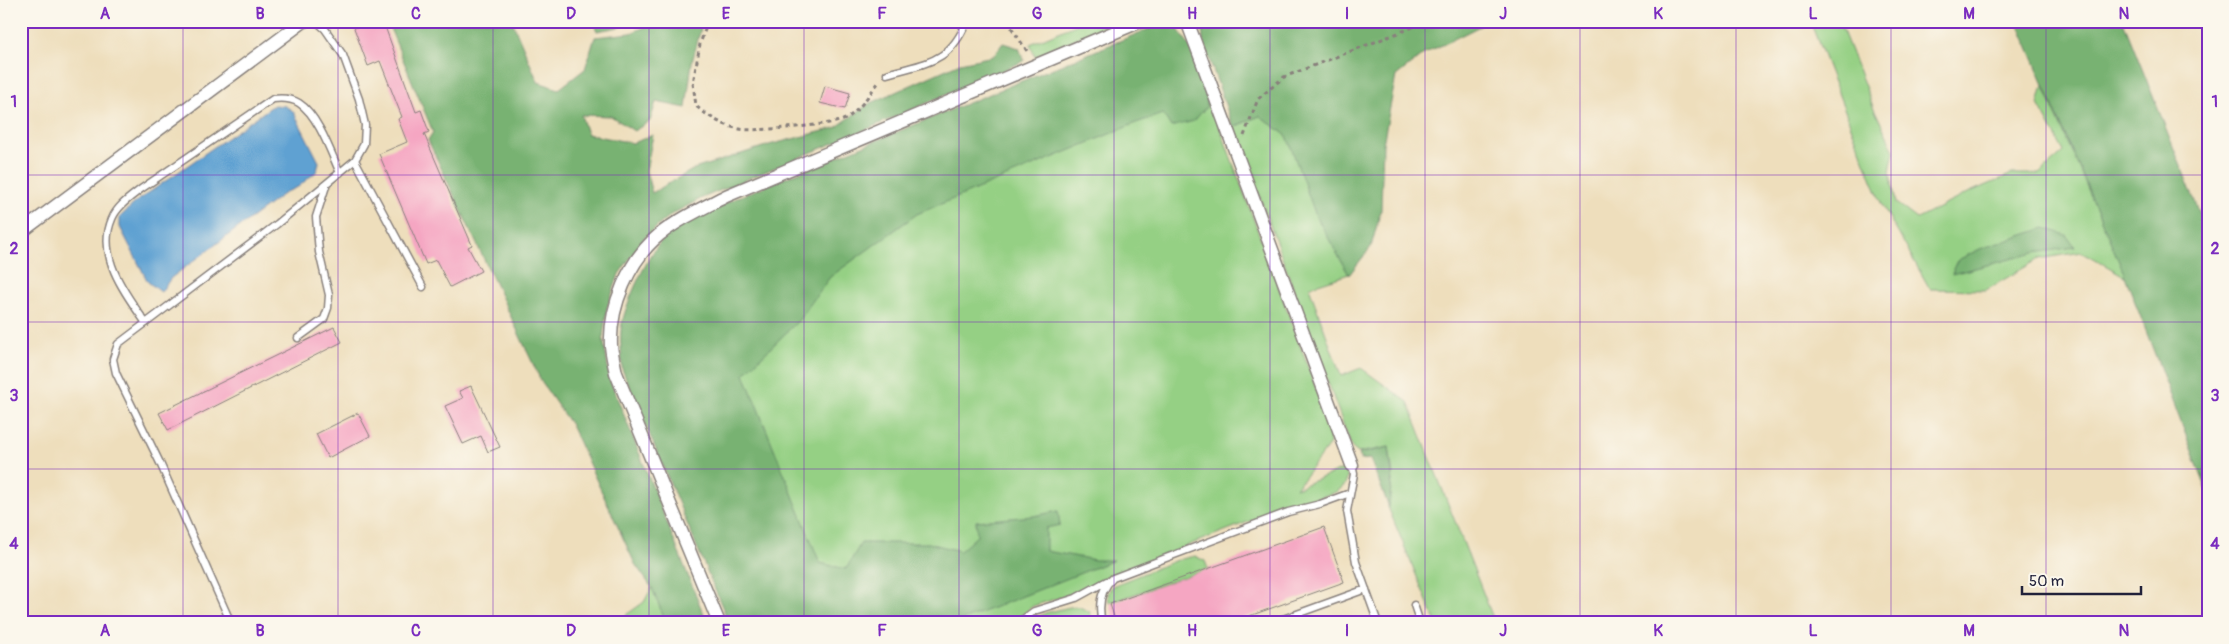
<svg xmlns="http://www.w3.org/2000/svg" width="2229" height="644" viewBox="0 0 2229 644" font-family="Pangolin,sans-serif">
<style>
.green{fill:#95d084;stroke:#5c7960}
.forest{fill:#78b272;stroke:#4d6a56}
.water{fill:#5ea1d2;stroke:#406286}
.building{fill:#f5a6c2}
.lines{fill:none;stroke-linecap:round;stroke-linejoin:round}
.lane-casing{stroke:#88807c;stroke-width:9}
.street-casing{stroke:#88807c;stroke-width:15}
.path{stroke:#88807c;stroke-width:3;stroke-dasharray:4 4;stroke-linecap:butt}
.lane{stroke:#fff;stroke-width:6}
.street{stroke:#fff;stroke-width:12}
.grid{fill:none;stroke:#7b2cbf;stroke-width:1;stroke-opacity:0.55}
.neatline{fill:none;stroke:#7b2cbf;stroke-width:2}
.grid-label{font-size:16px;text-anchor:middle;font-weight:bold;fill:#7b2cbf}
</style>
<rect width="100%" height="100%" fill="#fbf7ec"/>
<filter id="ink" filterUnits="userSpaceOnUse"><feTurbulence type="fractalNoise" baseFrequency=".02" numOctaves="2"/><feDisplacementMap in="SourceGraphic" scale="10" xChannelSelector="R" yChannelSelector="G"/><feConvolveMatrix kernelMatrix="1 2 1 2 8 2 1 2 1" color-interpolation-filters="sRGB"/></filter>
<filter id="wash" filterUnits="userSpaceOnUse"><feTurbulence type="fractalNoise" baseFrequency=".0096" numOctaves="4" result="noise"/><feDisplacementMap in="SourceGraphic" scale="20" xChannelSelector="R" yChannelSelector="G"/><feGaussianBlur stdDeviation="1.12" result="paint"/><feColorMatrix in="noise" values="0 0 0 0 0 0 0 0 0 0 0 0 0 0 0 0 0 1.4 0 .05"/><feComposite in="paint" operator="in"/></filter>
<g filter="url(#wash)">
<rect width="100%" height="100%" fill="#eedebc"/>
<path class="green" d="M1085 21H1115L1035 57 1030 44Z
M1810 21H1839L1872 104 1894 151 1890 171 1896 203 1917 219 1970 192 2012 174H2039L2064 152 2038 104 2043 85 2126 277 2082 252 2039 259 1986 290 1930 289 1881 203Z
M1206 90 1329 424 1330 444 1296 488 1346 468C1349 480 1347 485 1336 492L1253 520 1109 576 1077 592 1033 606 1012 623H946L1022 592 1112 561 840 575 817 569 740 372 828 276 917 211Z
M1261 115 1288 136 1349 274 1309 287 1341 376 1361 368 1408 402 1495 623H1436L1388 507 1393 475 1389 447 1358 453 1352 448 1234 127Z
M1195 556 1205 561 1208 569 1109 603 1108 593 1112 586 1177 560Z
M652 587 669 623H615L644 602Z
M1070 607H1079L1089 611 1094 623H1029L1045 613Z"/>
<path class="forest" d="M387 21H512L538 82 559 89 585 69 595 37 631 33 659 21H703L692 62 686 108 656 102 650 121 634 131 611 116 581 115 587 134 633 143 653 135 646 171 652 193 694 169 769 145 835 128 869 104 960 63 993 56 1003 43 1019 48 1024 61 865 130 702 198 672 214 645 237 619 274 607 308 603 337 610 380 707 623H666L652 588 635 564 571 425 542 383 428 140 433 132Z
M593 21H631L630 25 597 31Z
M1202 21H1490L1424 54 1396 76 1383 144 1381 210 1371 247 1349 275 1316 216 1287 136 1260 116 1233 127 1203 41Z
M2017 21H2123L2208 234V493L2125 276Z
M1174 25C1193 45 1206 79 1207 106L1194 121 1171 127 1163 114 1136 123 917 214 830 277 798 321 744 374 820 563 846 569 861 543H929L960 551 977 536 976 521 1034 516 1058 511 1060 525 1046 528V551L1095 560H1114L955 623H729L622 369C622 355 619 337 622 323 627 300 650 249 668 234 687 218 714 209 736 198L1156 26Z
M2045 228 2066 235 2075 247 2034 253 1952 274 1958 260 1980 249Z
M1389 447 1392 475 1389 507 1370 459 1361 460 1359 454Z"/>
<path class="water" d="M274 105 285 106 293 111 319 162 317 171 298 187 286 192 171 278 161 292 148 282 120 227V217L137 201Z"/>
<g id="blocks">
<path class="building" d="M372 21H383L416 112 421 110 429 132 424 134 472 245 468 247 481 271 450 287 436 260 426 264 379 154 407 142 398 119 402 117 380 61 368 66 354 28Z
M825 86 850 93 845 109 820 103Z
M334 327 342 342 168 430 159 413Z
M471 386 500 447 488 452 481 436 463 444 445 406 463 398 459 391Z
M358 413 370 436 328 458 316 434Z
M1324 527 1344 582 1230 623H1116L1110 604Z"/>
</g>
</g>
<g filter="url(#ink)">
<use href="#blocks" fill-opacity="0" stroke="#88807c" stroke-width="1"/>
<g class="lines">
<defs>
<path id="lane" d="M887 74C927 62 949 64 967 21
M355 160 423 287
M146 323C126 295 96 256 112 219 117 206 131 197 141 189L273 99C282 98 291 98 299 103 318 115 331 153 340 173
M298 338 324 319 328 308 329 295 319 252 316 217 326 186
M1352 465 1354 474 1347 511 1356 562 1378 623
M1414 605 1420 623
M231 623 160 463 116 373 113 359 118 344 277 224 355 160 364 144 365 125 359 99 343 55 325 29 316 21
M1018 623 1034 611 1076 598 1107 581
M1102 623C1098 606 1100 590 1113 578L1288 512 1320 504 1350 493
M1272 623 1366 589"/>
<path id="street" d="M1187 21 1352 465
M21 232 304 21
M719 623 616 373C614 364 612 355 611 346 609 307 629 260 659 235 679 219 703 208 726 196L1141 21"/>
</defs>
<use href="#lane" class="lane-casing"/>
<use href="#street" class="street-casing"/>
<path class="path" d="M708 21 700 44 693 83 696 106C709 117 723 126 740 129 753 132 830 125 843 120 858 114 870 92 880 81
M1007 21 1029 54
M1244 136 1258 99 1284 77 1429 21"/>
<use href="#lane" class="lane"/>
<use href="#street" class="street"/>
</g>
</g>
<path class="grid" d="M183 21V623M338 21V623M493 21V623M649 21V623M804 21V623M959 21V623M1114 21V623M1270 21V623M1425 21V623M1580 21V623M1736 21V623M1891 21V623M2046 21V623M21 175H2208M21 322H2208M21 469H2208"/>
<rect width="2229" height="644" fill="none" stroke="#fbf7ec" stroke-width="55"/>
<path d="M2022 586v8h119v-8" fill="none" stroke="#22223b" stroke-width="2.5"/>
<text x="2029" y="586" font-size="15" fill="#22223b" stroke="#fbf7ec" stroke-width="4" paint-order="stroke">50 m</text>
<rect x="28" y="28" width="2174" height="588" class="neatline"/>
<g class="grid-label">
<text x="105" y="19">A</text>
<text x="260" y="19">B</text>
<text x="416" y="19">C</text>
<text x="571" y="19">D</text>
<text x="726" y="19">E</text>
<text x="882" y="19">F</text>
<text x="1037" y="19">G</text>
<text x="1192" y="19">H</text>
<text x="1347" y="19">I</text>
<text x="1503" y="19">J</text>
<text x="1658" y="19">K</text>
<text x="1813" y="19">L</text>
<text x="1969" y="19">M</text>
<text x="2124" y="19">N</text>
<text x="14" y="107">1</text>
<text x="2215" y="107">1</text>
<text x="14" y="254">2</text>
<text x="2215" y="254">2</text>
<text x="14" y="401">3</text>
<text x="2215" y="401">3</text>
<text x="14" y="549">4</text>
<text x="2215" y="549">4</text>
<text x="105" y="636">A</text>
<text x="260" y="636">B</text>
<text x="416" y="636">C</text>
<text x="571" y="636">D</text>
<text x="726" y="636">E</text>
<text x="882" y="636">F</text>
<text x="1037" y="636">G</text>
<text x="1192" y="636">H</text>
<text x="1347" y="636">I</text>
<text x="1503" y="636">J</text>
<text x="1658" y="636">K</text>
<text x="1813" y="636">L</text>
<text x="1969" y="636">M</text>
<text x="2124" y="636">N</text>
</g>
</svg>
